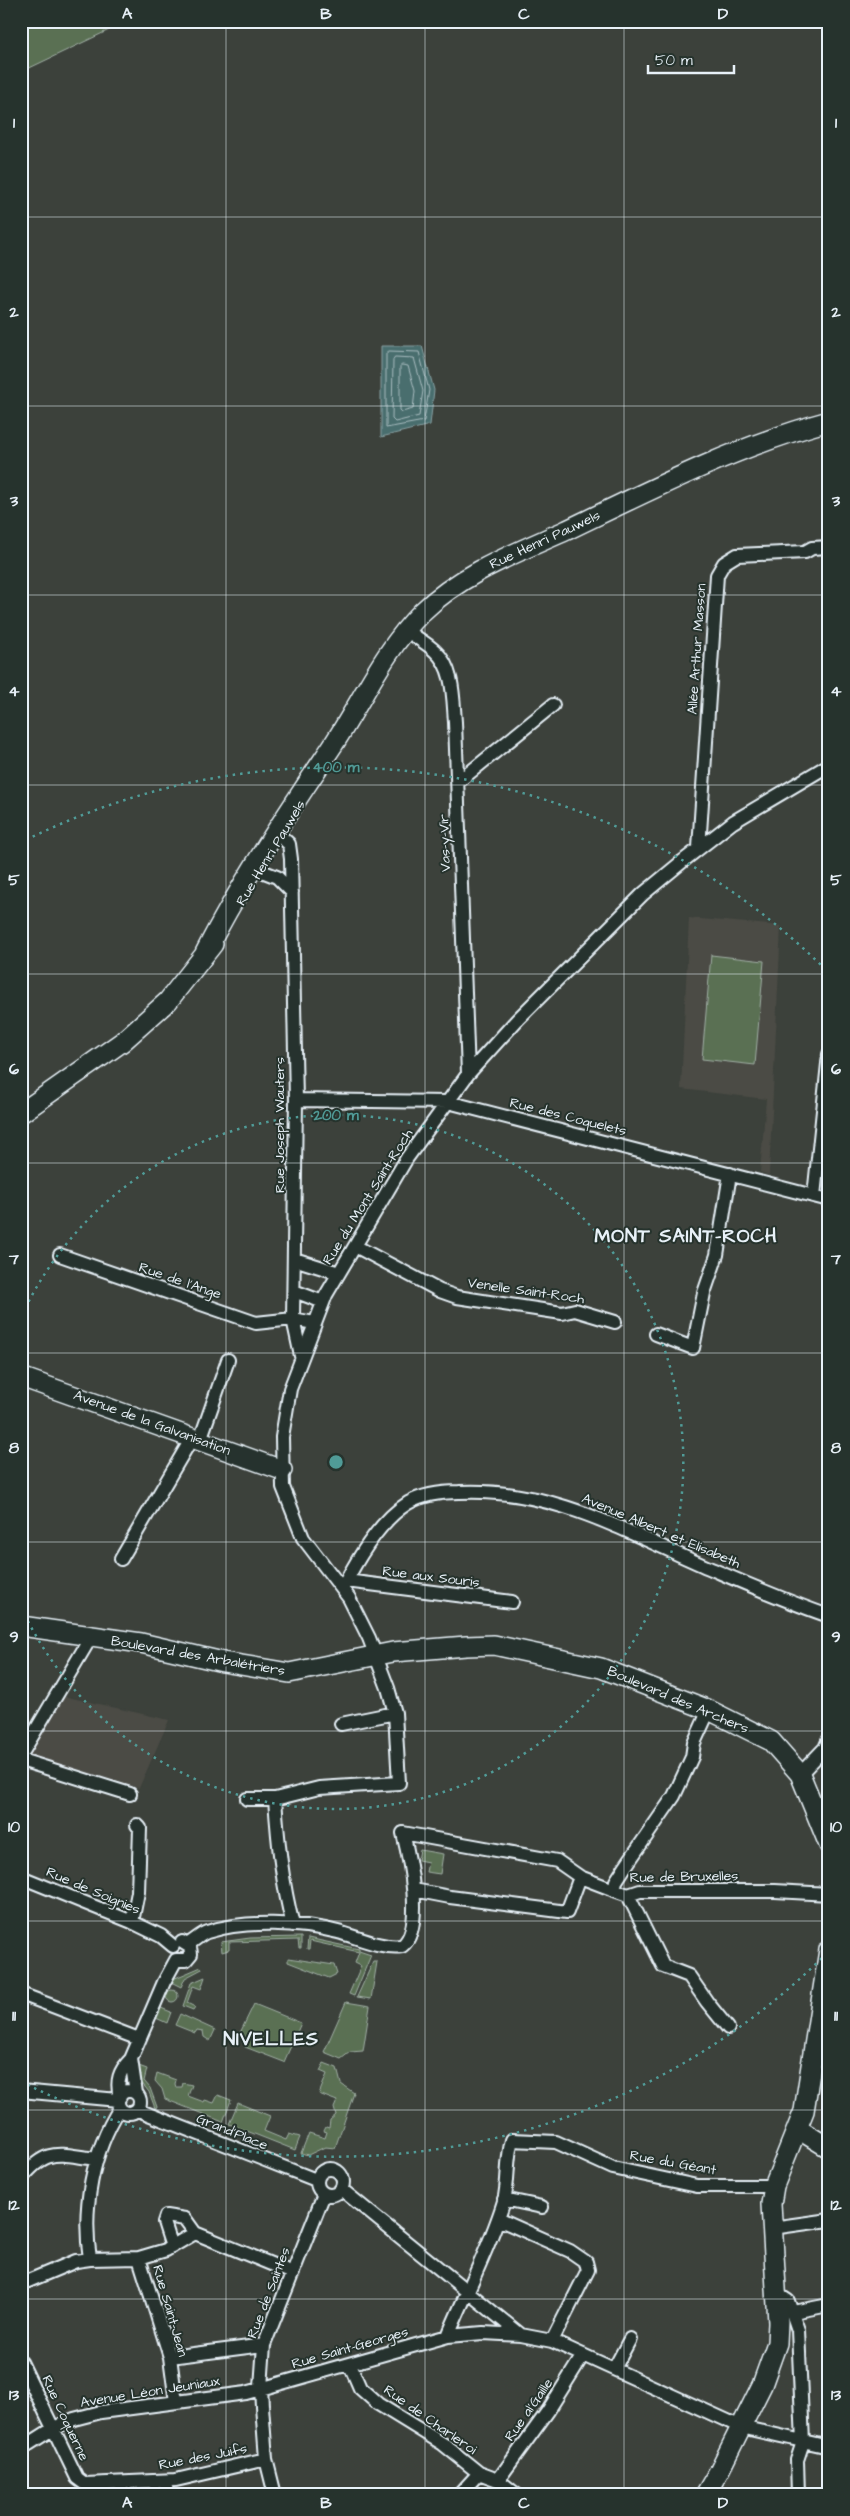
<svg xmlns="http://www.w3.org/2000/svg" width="850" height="2516" viewBox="0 0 850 2516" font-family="'Architects Daughter',sans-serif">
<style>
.built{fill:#4b4b45}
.green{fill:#5a6f53;stroke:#a1b0a6}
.water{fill:#4a6e6e;stroke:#89a2a5}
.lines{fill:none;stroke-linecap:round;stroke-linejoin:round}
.shore{stroke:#a9bdc1;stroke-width:1}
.street-casing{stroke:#e8f1f8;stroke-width:16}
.secondary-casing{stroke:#e8f1f8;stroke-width:22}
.street{stroke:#26332d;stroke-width:12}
.secondary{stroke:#26332d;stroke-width:19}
.grid{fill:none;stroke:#e8f1f8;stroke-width:1;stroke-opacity:0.55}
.ring{fill:none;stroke:#509b97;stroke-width:2.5;stroke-dasharray:2.5 5}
.labels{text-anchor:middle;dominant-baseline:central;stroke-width:4;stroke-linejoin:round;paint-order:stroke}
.street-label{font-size:14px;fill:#e8f1f8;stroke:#26332d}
.district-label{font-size:19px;font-weight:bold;letter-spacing:1px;fill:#e8f1f8;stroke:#26332d}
.centre{fill:#509b97;stroke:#26332d;stroke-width:2.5}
.ring-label{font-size:15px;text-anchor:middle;font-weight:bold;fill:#509b97;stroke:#26332d;stroke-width:4;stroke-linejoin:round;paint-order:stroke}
.neatline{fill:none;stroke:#e8f1f8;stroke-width:2}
.grid-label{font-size:16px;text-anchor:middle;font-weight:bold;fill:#e8f1f8}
</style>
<rect width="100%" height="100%" fill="#3c413b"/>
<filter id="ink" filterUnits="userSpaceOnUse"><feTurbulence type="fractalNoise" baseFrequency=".02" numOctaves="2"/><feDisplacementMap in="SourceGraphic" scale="10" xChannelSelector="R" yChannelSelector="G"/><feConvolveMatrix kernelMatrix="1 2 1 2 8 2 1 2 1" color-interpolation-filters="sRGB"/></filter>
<g filter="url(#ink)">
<path class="built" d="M689 918 781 926 769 1175 760 1172 766 1099 681 1089Z
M63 1696 169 1720 139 1788 29 1755Z"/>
<path class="green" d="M21 21H128L21 72Z
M711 955 764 961 755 1065 702 1059Z
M420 1850 443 1854 440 1874 426 1872 428 1862 418 1860Z
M301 1937V1948H299L298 1940 229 1942V1950L222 1952 221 1942 250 1938Z
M308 1938 359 1949V1951L371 1955 354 1996 349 1994 361 1966 355 1963 359 1952 310 1941 309 1949H307Z
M288 1958 334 1965 337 1974 329 1978 288 1962Z
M373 1962H377L371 1999 357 1997Z
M201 1967 202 1969 185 1978 181 1987 171 1982 173 1979Z
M205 1977 201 1989 193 1986 187 2003 195 2007 193 2010 183 2006 191 1983Z
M166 1996a6 6 0 1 1 12 0a6 6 0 1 1-12 0Z
M346 2002 370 2006 363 2051 350 2052 341 2059 324 2052Z
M254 2004 301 2023 284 2062 245 2047 248 2039 239 2035Z
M161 2008 171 2012 167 2023 156 2018Z
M180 2014 215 2030 210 2041 204 2037 203 2031 197 2030 195 2033 175 2025Z
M324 2063 337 2068 341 2084 354 2093 335 2148 325 2147 308 2155 301 2153 309 2133 325 2138 327 2132 324 2131 326 2127 329 2128 330 2120 336 2115 334 2108 337 2101 319 2094 327 2074 320 2071Z
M136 2065 147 2069 144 2081 150 2088 157 2107 155 2108 149 2092 137 2077Z
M157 2073 176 2080 175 2084 176 2087H182L183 2083 192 2085 188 2096 204 2102 205 2100 214 2103 218 2095 231 2100 223 2122 165 2099 162 2089 155 2081Z
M238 2103 270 2116 264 2131 286 2140 289 2134 300 2137 295 2150 229 2124Z"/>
<path class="water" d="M381 346H422L434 390 430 425 381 437Z"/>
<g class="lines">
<path class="shore" d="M389 351 419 352 429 390 424 421 386 428V354Z
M395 357 414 358 423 391 419 416 395 422 392 419 393 360Z
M402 365 408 366 415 391 413 409 402 412 400 410V367Z"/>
<defs>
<path id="street" d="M406 630C415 637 427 643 435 651 454 668 453 698 455 722L468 1074
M458 782 553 705
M276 832 289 844 291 859 296 1100 293 1319 301 1356
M699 848 717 575 724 563 737 555 805 552 812 548 829 547
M254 868 277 877 292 892
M296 1100 448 1102 829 1200
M814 1196 829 1054
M355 1246 440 1291 457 1297 562 1313 575 1310 615 1322
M60 1255 256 1323 293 1319 314 1323
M294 1259 339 1273
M294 1291 323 1302
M656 1334 693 1348 704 1293 717 1255 730 1174
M200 1440 228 1360
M121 1559 192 1438
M346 1581 512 1602
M342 1589C357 1559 379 1521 408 1503 424 1494 442 1492 459 1492 551 1487 628 1533 709 1568 749 1585 788 1602 829 1616
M341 1724 395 1713
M21 1755 91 1637
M21 1760 130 1794
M800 1774 825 1748 829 1739
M247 1799H275L319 1788 399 1783 395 1713 388 1688 369 1638 349 1598 303 1538 283 1487 282 1437 290 1389 326 1295 407 1158 468 1074 517 1020 643 894 683 861 733 822 829 765
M275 1799C278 1842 282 1883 293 1925
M21 1877 132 1922 161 1936 173 1946
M414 1890 450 1897 567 1912 580 1877
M614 1890 616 1881 625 1867 674 1796 692 1757 694 1743 709 1710
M628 1895 663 1966 689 1976 707 2002 728 2028
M132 1922 138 1892 140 1828 137 1825
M188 1944C194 1941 201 1934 207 1932 245 1920 300 1922 338 1932 357 1937 382 1949 402 1946 425 1928 409 1857 403 1833L557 1861 580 1877 614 1890 628 1895 640 1891H775L829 1894
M176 1960H186L191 1954 190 1947 182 1942
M21 1994 139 2039
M131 2059 136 2093
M118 2102a11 11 0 1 1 22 0a11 11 0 1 1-22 0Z
M21 2091 118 2100
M120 2097C116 2081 119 2071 131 2059L164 1982 176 1960
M138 2110 316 2180
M317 2182a13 13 0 1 1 26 0a13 13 0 1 1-26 0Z
M21 2179C48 2146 58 2155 97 2159
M341 2189 521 2335
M504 2199 542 2207
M498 2219 570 2251 586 2262 588 2270 552 2341
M772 2228 829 2220
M172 2247 164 2222 166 2216 185 2219 195 2233 293 2273
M139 2258 170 2357 176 2402
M90 2259C82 2208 92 2152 120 2108
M21 2284 76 2261 90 2259 139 2258 166 2250 195 2233
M776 2293 788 2301 798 2330 803 2442 797 2460 798 2495
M793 2312 829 2305
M448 2336C466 2292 490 2247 504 2201 509 2181 506 2160 512 2140L556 2142 613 2168 697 2186H774
M170 2357 264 2345
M21 2362 77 2478 85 2484 176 2480 266 2459
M350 2365 360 2388 378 2404 443 2444 479 2473 459 2495
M614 2369 630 2339
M21 2449 54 2428 74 2419 101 2412 246 2393 448 2336 483 2333 521 2335 552 2341 741 2427 829 2447
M479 2473 498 2480 517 2495
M498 2480 548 2411 583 2355
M164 2481 168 2495
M275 2495 266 2459 262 2406 261 2387 264 2345 324 2194"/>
<path id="secondary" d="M205 953C241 882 287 814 331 748 361 703 383 651 422 612 462 573 516 553 567 530 652 489 737 446 829 421
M21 1113 122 1042 168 1001 213 944
M21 1377 282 1470
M21 1626 141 1643 223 1662 289 1673 393 1652 466 1646 494 1645 601 1668 709 1710 771 1741 800 1774 829 1845
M798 2129 829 2148
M705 2495 719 2471 762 2385 777 2343 778 2322 771 2204 774 2186 804 2111 829 1950"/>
</defs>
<use href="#street" class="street-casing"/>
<use href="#secondary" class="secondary-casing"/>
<use href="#street" class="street"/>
<use href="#secondary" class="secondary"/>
</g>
</g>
<path class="grid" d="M226 21V2495M425 21V2495M624 21V2495M21 217H829M21 406H829M21 595H829M21 785H829M21 974H829M21 1163H829M21 1353H829M21 1542H829M21 1731H829M21 1921H829M21 2110H829M21 2299H829"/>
<g class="ring">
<path d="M22 1315A347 347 0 1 1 22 1609"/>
<path d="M827 1953A695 695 0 0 1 26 2084M26 840A695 695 0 0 1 827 971"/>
</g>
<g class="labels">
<g class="street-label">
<text transform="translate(545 540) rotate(-25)">Rue Henri Pauwels</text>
<text transform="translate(697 649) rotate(-86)">Allée Arthur Masson</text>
<text transform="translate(445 843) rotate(-92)">Vas-y-Vir</text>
<text transform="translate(271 853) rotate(-59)">Rue Henri Pauwels</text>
<text transform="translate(568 1117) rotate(14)">Rue des Coquelets</text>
<text transform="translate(280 1125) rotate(-90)">Rue Joseph Wauters</text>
<text transform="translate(368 1197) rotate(-58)">Rue du Mont Saint-Roch</text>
<text transform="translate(180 1281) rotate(19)">Rue de l'Ange</text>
<text transform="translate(526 1291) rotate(8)">Venelle Saint-Roch</text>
<text transform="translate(152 1423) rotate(20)">Avenue de la Galvanisation</text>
<text transform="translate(661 1531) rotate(23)">Avenue Albert et Elisabeth</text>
<text transform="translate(431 1577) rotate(7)">Rue aux Souris</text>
<text transform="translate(198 1656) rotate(10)">Boulevard des Arbalétriers</text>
<text transform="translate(678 1700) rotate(23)">Boulevard des Archers</text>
<text transform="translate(684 1877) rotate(-1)">Rue de Bruxelles</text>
<text transform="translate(93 1891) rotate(23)">Rue de Soignies</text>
<text transform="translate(232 2132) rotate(22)">Grand'Place</text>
<text transform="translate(673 2163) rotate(10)">Rue du Géant</text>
<text transform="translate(269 2293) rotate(-69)">Rue de Saintes</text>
<text transform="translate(170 2311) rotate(74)">Rue Saint-Jean</text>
<text transform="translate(350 2348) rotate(-16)">Rue Saint-Georges</text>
<text transform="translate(150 2392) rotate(-9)">Avenue Léon Jeuniaux</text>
<text transform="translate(529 2410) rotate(-55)">Rue al'Gaille</text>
<text transform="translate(65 2418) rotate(65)">Rue Coquerne</text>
<text transform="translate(430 2420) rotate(35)">Rue de Charleroi</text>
<text transform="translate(203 2457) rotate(-11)">Rue des Juifs</text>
</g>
<g class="district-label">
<text x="686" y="1236">MONT SAINT-ROCH</text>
<text x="271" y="2039">NIVELLES</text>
</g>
</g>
<circle cx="336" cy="1462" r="8" class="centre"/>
<g class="ring-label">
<text x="336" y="772">400 m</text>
<text x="336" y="1120">200 m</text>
</g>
<rect width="850" height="2516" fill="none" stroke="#26332d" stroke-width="55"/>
<path d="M648 65v8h86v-8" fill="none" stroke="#e8f1f8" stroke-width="2.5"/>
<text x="655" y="65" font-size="15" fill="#e8f1f8" stroke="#26332d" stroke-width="4" paint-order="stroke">50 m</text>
<rect x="28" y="28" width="794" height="2460" class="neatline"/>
<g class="grid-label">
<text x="127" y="19">A</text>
<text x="326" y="19">B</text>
<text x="524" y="19">C</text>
<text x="723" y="19">D</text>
<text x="14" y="128">1</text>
<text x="836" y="128">1</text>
<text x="14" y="317">2</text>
<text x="836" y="317">2</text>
<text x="14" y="506">3</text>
<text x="836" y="506">3</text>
<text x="14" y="696">4</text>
<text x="836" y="696">4</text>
<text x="14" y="885">5</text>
<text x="836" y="885">5</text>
<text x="14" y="1074">6</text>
<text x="836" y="1074">6</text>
<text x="14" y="1264">7</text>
<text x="836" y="1264">7</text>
<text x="14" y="1453">8</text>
<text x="836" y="1453">8</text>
<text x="14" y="1642">9</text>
<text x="836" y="1642">9</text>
<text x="14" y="1832">10</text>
<text x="836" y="1832">10</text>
<text x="14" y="2021">11</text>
<text x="836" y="2021">11</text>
<text x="14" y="2210">12</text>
<text x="836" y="2210">12</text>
<text x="14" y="2400">13</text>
<text x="836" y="2400">13</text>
<text x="127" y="2508">A</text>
<text x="326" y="2508">B</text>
<text x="524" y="2508">C</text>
<text x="723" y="2508">D</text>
</g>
</svg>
